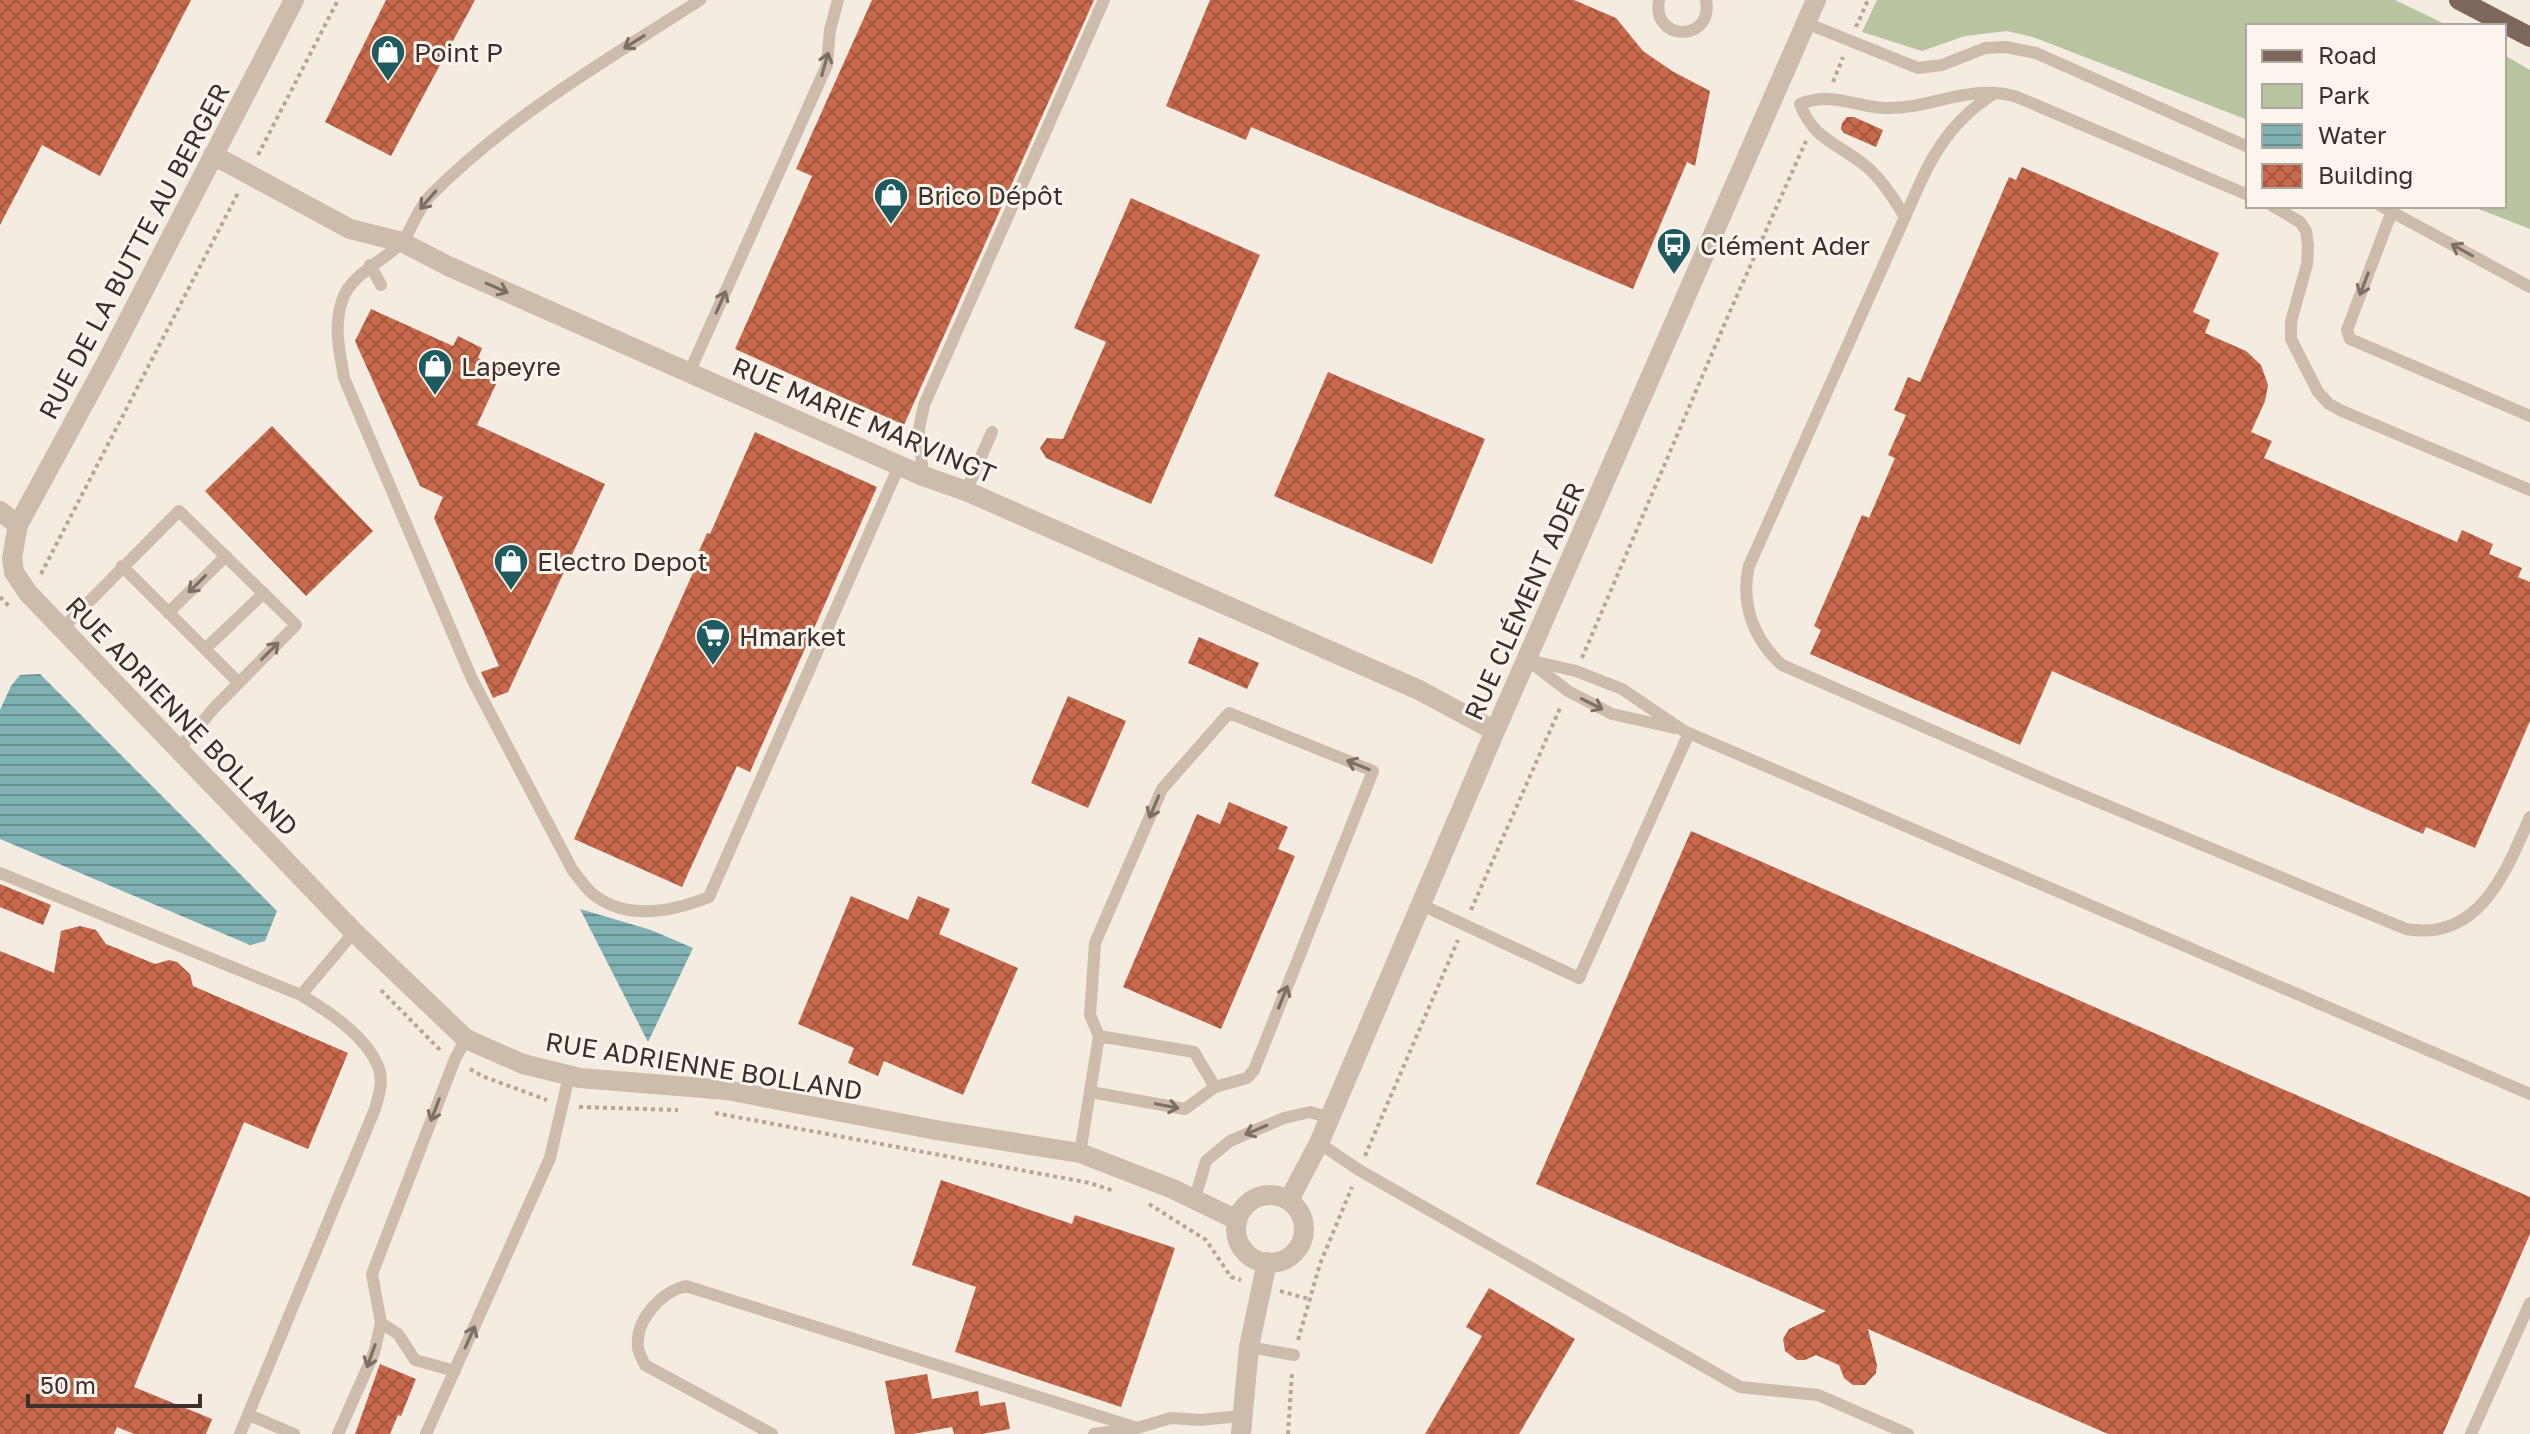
<svg xmlns="http://www.w3.org/2000/svg" width="2530" height="1434" viewBox="0 0 2530 1434" font-family="'Golos Text',sans-serif">
<style>
.green{fill:#b8c4a0}
.water{fill:url(#water-rules)}
.building{fill:url(#building-cross-hatch)}
.lines{fill:none;stroke-linecap:round;stroke-linejoin:round}
.path{stroke:#b9a596;stroke-width:4;stroke-dasharray:4 4;stroke-linecap:butt}
.lane{stroke:#cdbbac;stroke-width:12}
.street{stroke:#cdbbac;stroke-width:20}
.primary{stroke:#7d675c;stroke-width:20}
.oneway{stroke:#7d6f65}
.labels{text-anchor:middle;dominant-baseline:central;stroke-width:6;stroke-linejoin:round;paint-order:stroke}
.poi-label{font-size:26px;fill:#3b302b;stroke:#fbf5ee;text-anchor:start}
.street-label{font-size:26px;fill:#3b302b;stroke:#fbf5ee}
</style>
<defs>
<pattern id="water-rules" width="6" height="5" patternUnits="userSpaceOnUse" patternTransform="scale(2)"><rect width="6" height="5" fill="#7fb0b2"/><path d="M0 2.5h6" fill="none" stroke="#699091"/></pattern>
<pattern id="building-cross-hatch" width="8" height="8" patternUnits="userSpaceOnUse" patternTransform="scale(2)"><rect width="8" height="8" fill="#c8694b"/><path d="M0 0l8 8M0 8l8-8" fill="none" stroke="#a4573f"/></pattern>
</defs>
<rect width="100%" height="100%" fill="#f4ebe1"/>
<path class="green" d="M1877 0H2395L2449 26H2248V120L2033 37 2007 31 1965 36 1922 51 1862 32Z
M2504 55 2530 70V229L2471 206H2504Z"/>
<path class="water" d="M40 674 277 911 265 941 250 945 0 839V710L11 686 20 675Z
M580 909 651 930 693 948 648 1042Z"/>
<path class="building" d="M0 0H191L100 176 42 145 0 225Z
M386 0H475L391 156 325 122Z
M872 0H1094L904 425 735 349 812 176 796 169Z
M1210 0H1574L1616 18 1643 51 1672 71 1710 91 1695 166 1687 162 1633 289 1251 127 1246 140 1166 106Z
M1847 117H1854L1883 130 1876 147 1844 133 1841 129 1842 123Z
M2022 167 2219 253 2193 312 2210 320 2205 333 2246 351 2261 365 2268 385 2265 401 2251 432 2272 441 2264 458 2457 542 2462 530 2493 544 2489 554 2522 568 2518 577 2530 582V721L2475 848 2426 827 2423 834 2052 671 2020 745 1810 654 1821 630 1814 626 1838 571 1862 515 1869 518 1895 458 1888 455 1906 415 1894 410 1908 377 1920 382 2009 177 2016 180Z
M1131 198 1260 255 1151 504 1046 458 1040 448 1047 438 1063 439 1106 342 1074 328Z
M371 309 453 346 458 336 482 348 478 358 503 369 477 425 605 484 508 692 493 698 481 672 499 666 434 518 443 497 420 486 355 341Z
M1328 372 1485 439 1432 564 1274 496Z
M272 426 373 531 306 596 205 491Z
M755 432 877 487 750 772 737 766 682 887 574 839 696 566 693 565 707 533 710 534Z
M1199 637 1259 663 1247 689 1188 663Z
M1068 696 1126 721 1088 808 1031 783Z
M1229 802 1288 827 1278 849 1295 856 1221 1029 1123 987 1197 814 1220 824Z
M1691 831 2530 1197V1234L2443 1434H2108L1868 1329 1877 1365 1876 1373 1865 1385H1853L1844 1378 1839 1365 1816 1355 1805 1360H1797L1785 1351 1783 1339 1789 1329 1826 1311 1536 1184Z
M0 884 51 905 43 925 0 907Z
M851 896 908 920 918 896 950 909 939 934 1018 968 963 1095 884 1061 878 1076 848 1063 854 1048 798 1024Z
M80 926 96 930 106 944 155 964 169 960 177 962 190 974 193 986 348 1053 308 1149 244 1122 134 1387 212 1419 206 1434H134L117 1427 114 1434H0V951L54 973 61 931Z
M941 1180 1072 1224 1075 1215 1175 1248 1121 1407 955 1352 976 1287 912 1265Z
M1489 1288 1575 1339 1519 1434H1425L1482 1336 1466 1327Z
M380 1364 416 1379 401 1416 398 1415 390 1434H355Z
M927 1374 932 1399 978 1391 980 1406 1005 1402 1010 1429 982 1434H954L952 1427 913 1434H895L885 1381Z"/>
<g class="lines">
<path class="path" d="M1856 27 1868 0
M1833 82 1843 57
M258 155 338 0
M41 574 239 191
M0 597 10 607
M1582 658 1731 309 1806 141
M1471 910 1561 706
M381 990 442 1052
M470 1069 482 1076 547 1100
M579 1107 678 1110
M715 1113 1090 1183 1114 1191
M1365 1156 1458 940
M1149 1204 1206 1240 1231 1277 1241 1280
M1280 1291 1309 1299
M1298 1340 1320 1264 1352 1187
M1288 1434 1292 1373"/>
<path class="lane" d="M700 0C607 60 509 116 430 196 417 209 413 228 402 242 385 261 350 274 342 301 333 327 340 352 344 378L472 679 573 871C580 879 586 889 594 895 628 921 674 911 709 897L899 466
M1659 0C1651 42 1714 43 1706 0
M1806 23 1918 68 1942 65 1985 48 2006 47 2036 53 2248 147
M2248 195 2017 97C1970 83 1932 109 1886 108 1855 107 1831 91 1800 104 1814 141 1840 144 1867 167 1883 181 1894 199 1905 217L1749 566C1740 603 1754 640 1782 665L2048 781 2406 929C2480 942 2506 871 2530 817
M2273 206 2300 222 2306 231 2308 245 2307 264 2291 322V339L2318 392 2329 404 2342 411 2530 490
M2381 206 2530 287
M2392 211 2347 330 2350 339 2530 416
M1905 217C1928 164 1944 125 1995 93
M370 265 381 285
M689 373 827 65 830 30 838 0
M923 476 919 429 924 405 1104 0
M966 491 992 432
M122 566 239 683
M168 613 226 556
M62 629 179 511 296 625 215 707 178 750
M205 649 264 593
M1528 660 1576 671 1622 689 1684 731 2530 1094
M1530 662 1568 691 1612 714 1675 728
M0 873 301 995
M1422 905 1579 978 1689 733
M1099 1036 1194 1052 1215 1087
M1319 1143 1359 1170 1740 1387 1818 1395 1908 1434
M1080 1153 1099 1036 1090 1015 1095 943 1162 789 1229 713 1373 771 1254 1070 1247 1078 1215 1087 1185 1109 1091 1092
M1195 1198 1206 1161 1230 1141 1284 1118 1310 1112 1330 1118
M381 1323 398 1334 415 1360 455 1371
M1249 1347 1294 1355
M249 1415 294 1434
M240 1434 375 1109C379 1095 384 1080 378 1066 365 1035 329 1012 301 995L354 932
M338 1434 374 1353 381 1323 372 1274 455 1059 466 1039
M426 1434 550 1158 569 1076
M772 1434 645 1365C643 1360 638 1352 638 1347 635 1320 661 1292 686 1286L1137 1428
M1094 1434 1137 1428 1171 1418 1200 1420 1241 1416
M2471 1434 2530 1303"/>
<path class="street" d="M294 0 106 363 18 525 12 558 14 572 28 593 354 932 466 1039 523 1064 580 1078 727 1090 936 1130 1080 1153 1173 1189 1237 1220
M213 155 350 229 402 242 448 266 923 476 966 491 1419 690 1495 731
M0 511 18 525
M1236 1229a34 34 0 1 1 68 0a34 34 0 1 1-68 0Z
M1289 1200 1319 1143 1495 731 1816 0
M1241 1434 1249 1347 1267 1262"/>
<path class="primary" d="M2459 0 2530 37"/>
</g>
<defs><path id="oneway-shaft" d="M-6 0H5M1.5-3L5.5 0L1.5 3" fill="none" stroke-width="1.6" stroke-linecap="round" stroke-linejoin="round" transform="scale(2)"/></defs>
<g class="oneway">
<use href="#oneway-shaft" transform="translate(634 42) rotate(148)"/>
<use href="#oneway-shaft" transform="translate(825 64) rotate(-74)"/>
<use href="#oneway-shaft" transform="translate(428 200) rotate(131)"/>
<use href="#oneway-shaft" transform="translate(2462 250) rotate(-151)"/>
<use href="#oneway-shaft" transform="translate(2364 284) rotate(111)"/>
<use href="#oneway-shaft" transform="translate(497 288) rotate(24)"/>
<use href="#oneway-shaft" transform="translate(721 302) rotate(-66)"/>
<use href="#oneway-shaft" transform="translate(197 584) rotate(135)"/>
<use href="#oneway-shaft" transform="translate(270 651) rotate(-45)"/>
<use href="#oneway-shaft" transform="translate(1592 704) rotate(27)"/>
<use href="#oneway-shaft" transform="translate(1358 765) rotate(-158)"/>
<use href="#oneway-shaft" transform="translate(1154 807) rotate(113)"/>
<use href="#oneway-shaft" transform="translate(1283 997) rotate(-68)"/>
<use href="#oneway-shaft" transform="translate(1167 1106) rotate(11)"/>
<use href="#oneway-shaft" transform="translate(435 1110) rotate(111)"/>
<use href="#oneway-shaft" transform="translate(1256 1130) rotate(157)"/>
<use href="#oneway-shaft" transform="translate(470 1337) rotate(-66)"/>
<use href="#oneway-shaft" transform="translate(371 1356) rotate(110)"/>
</g>
<defs>
<symbol id="shop-pin" viewBox="-11 -11 22 30"><path d="M0 17L-7.5 6A9.5 9.5 0 1 1 7.5 6Z" fill="#1f5a5e" stroke="#fbf5ee"/><path d="M-5-2.5h2.3a2.7 3.5 0 0 1 5.4 0H5L5.5 6h-11ZM-1.5-2.5h3a1.5 2.3 0 0 0-3 0Z" fill="#fff"/></symbol>
<symbol id="bus-pin" viewBox="-11 -11 22 30"><path d="M0 17L-7.5 6A9.5 9.5 0 1 1 7.5 6Z" fill="#1f5a5e" stroke="#fbf5ee"/><path d="M-5-6H5V4H4V6H2V4H-2V6H-4V4H-5ZM-3.5-4V0h7V-4ZM-3.5 1.2v1.5H-2V1.2ZM2 1.2v1.5H3.5V1.2Z" fill="#fff"/></symbol>
<symbol id="supermarket-pin" viewBox="-11 -11 22 30"><path d="M0 17L-7.5 6A9.5 9.5 0 1 1 7.5 6Z" fill="#1f5a5e" stroke="#fbf5ee"/><path d="M-6-5.5h2.5l.6 2H6L4.5 2H-2.5L-4.4-4H-6ZM-1.5 3.2a1.3 1.3 0 1 0 .1 0ZM3 3.2a1.3 1.3 0 1 0 .1 0Z" fill="#fff"/></symbol>
</defs>
<g fill-rule="evenodd">
<use href="#shop-pin" x="368" y="32" width="40" height="54"/>
<use href="#shop-pin" x="871" y="175" width="40" height="54"/>
<use href="#bus-pin" x="1654" y="225" width="40" height="54"/>
<use href="#shop-pin" x="415" y="346" width="40" height="54"/>
<use href="#shop-pin" x="491" y="541" width="40" height="54"/>
<use href="#supermarket-pin" x="693" y="616" width="40" height="54"/>
</g>
<g class="labels">
<g class="poi-label">
<text x="414" y="52">Point P</text>
<text x="917" y="195">Brico Dépôt</text>
<text x="1700" y="245">Clément Ader</text>
<text x="461" y="366">Lapeyre</text>
<text x="537" y="561">Electro Depot</text>
<text x="739" y="636">Hmarket</text>
</g>
<g class="street-label">
<text transform="translate(134 251) rotate(-62)">RUE DE LA BUTTE AU BERGER</text>
<text transform="translate(864 420) rotate(23)">RUE MARIE MARVINGT</text>
<text transform="translate(1524 601) rotate(-66)">RUE CLÉMENT ADER</text>
<text transform="translate(182 716) rotate(46)">RUE ADRIENNE BOLLAND</text>
<text transform="translate(704 1066) rotate(9)">RUE ADRIENNE BOLLAND</text>
</g>
</g>
<rect x="2246" y="24" width="260" height="184" fill="#fbf5ee" stroke="#aea6a0" stroke-width="2"/>
<rect x="2262" y="50" width="40" height="12" fill="#7d675c" stroke="#aea6a0" stroke-width="2"/>
<text x="2318" y="64" font-size="24" fill="#3b302b">Road</text>
<rect x="2262" y="84" width="40" height="24" fill="#b8c4a0" stroke="#aea6a0" stroke-width="2"/>
<text x="2318" y="104" font-size="24" fill="#3b302b">Park</text>
<rect x="2262" y="124" width="40" height="24" fill="url(#water-rules)" stroke="#aea6a0" stroke-width="2"/>
<text x="2318" y="144" font-size="24" fill="#3b302b">Water</text>
<rect x="2262" y="164" width="40" height="24" fill="url(#building-cross-hatch)" stroke="#aea6a0" stroke-width="2"/>
<text x="2318" y="184" font-size="24" fill="#3b302b">Building</text>
<path d="M28 1394v12h172v-12" fill="none" stroke="#3b302b" stroke-width="4"/>
<text x="40" y="1394" font-size="24" fill="#3b302b" stroke="#fbf5ee" stroke-width="6" paint-order="stroke">50 m</text>
</svg>
